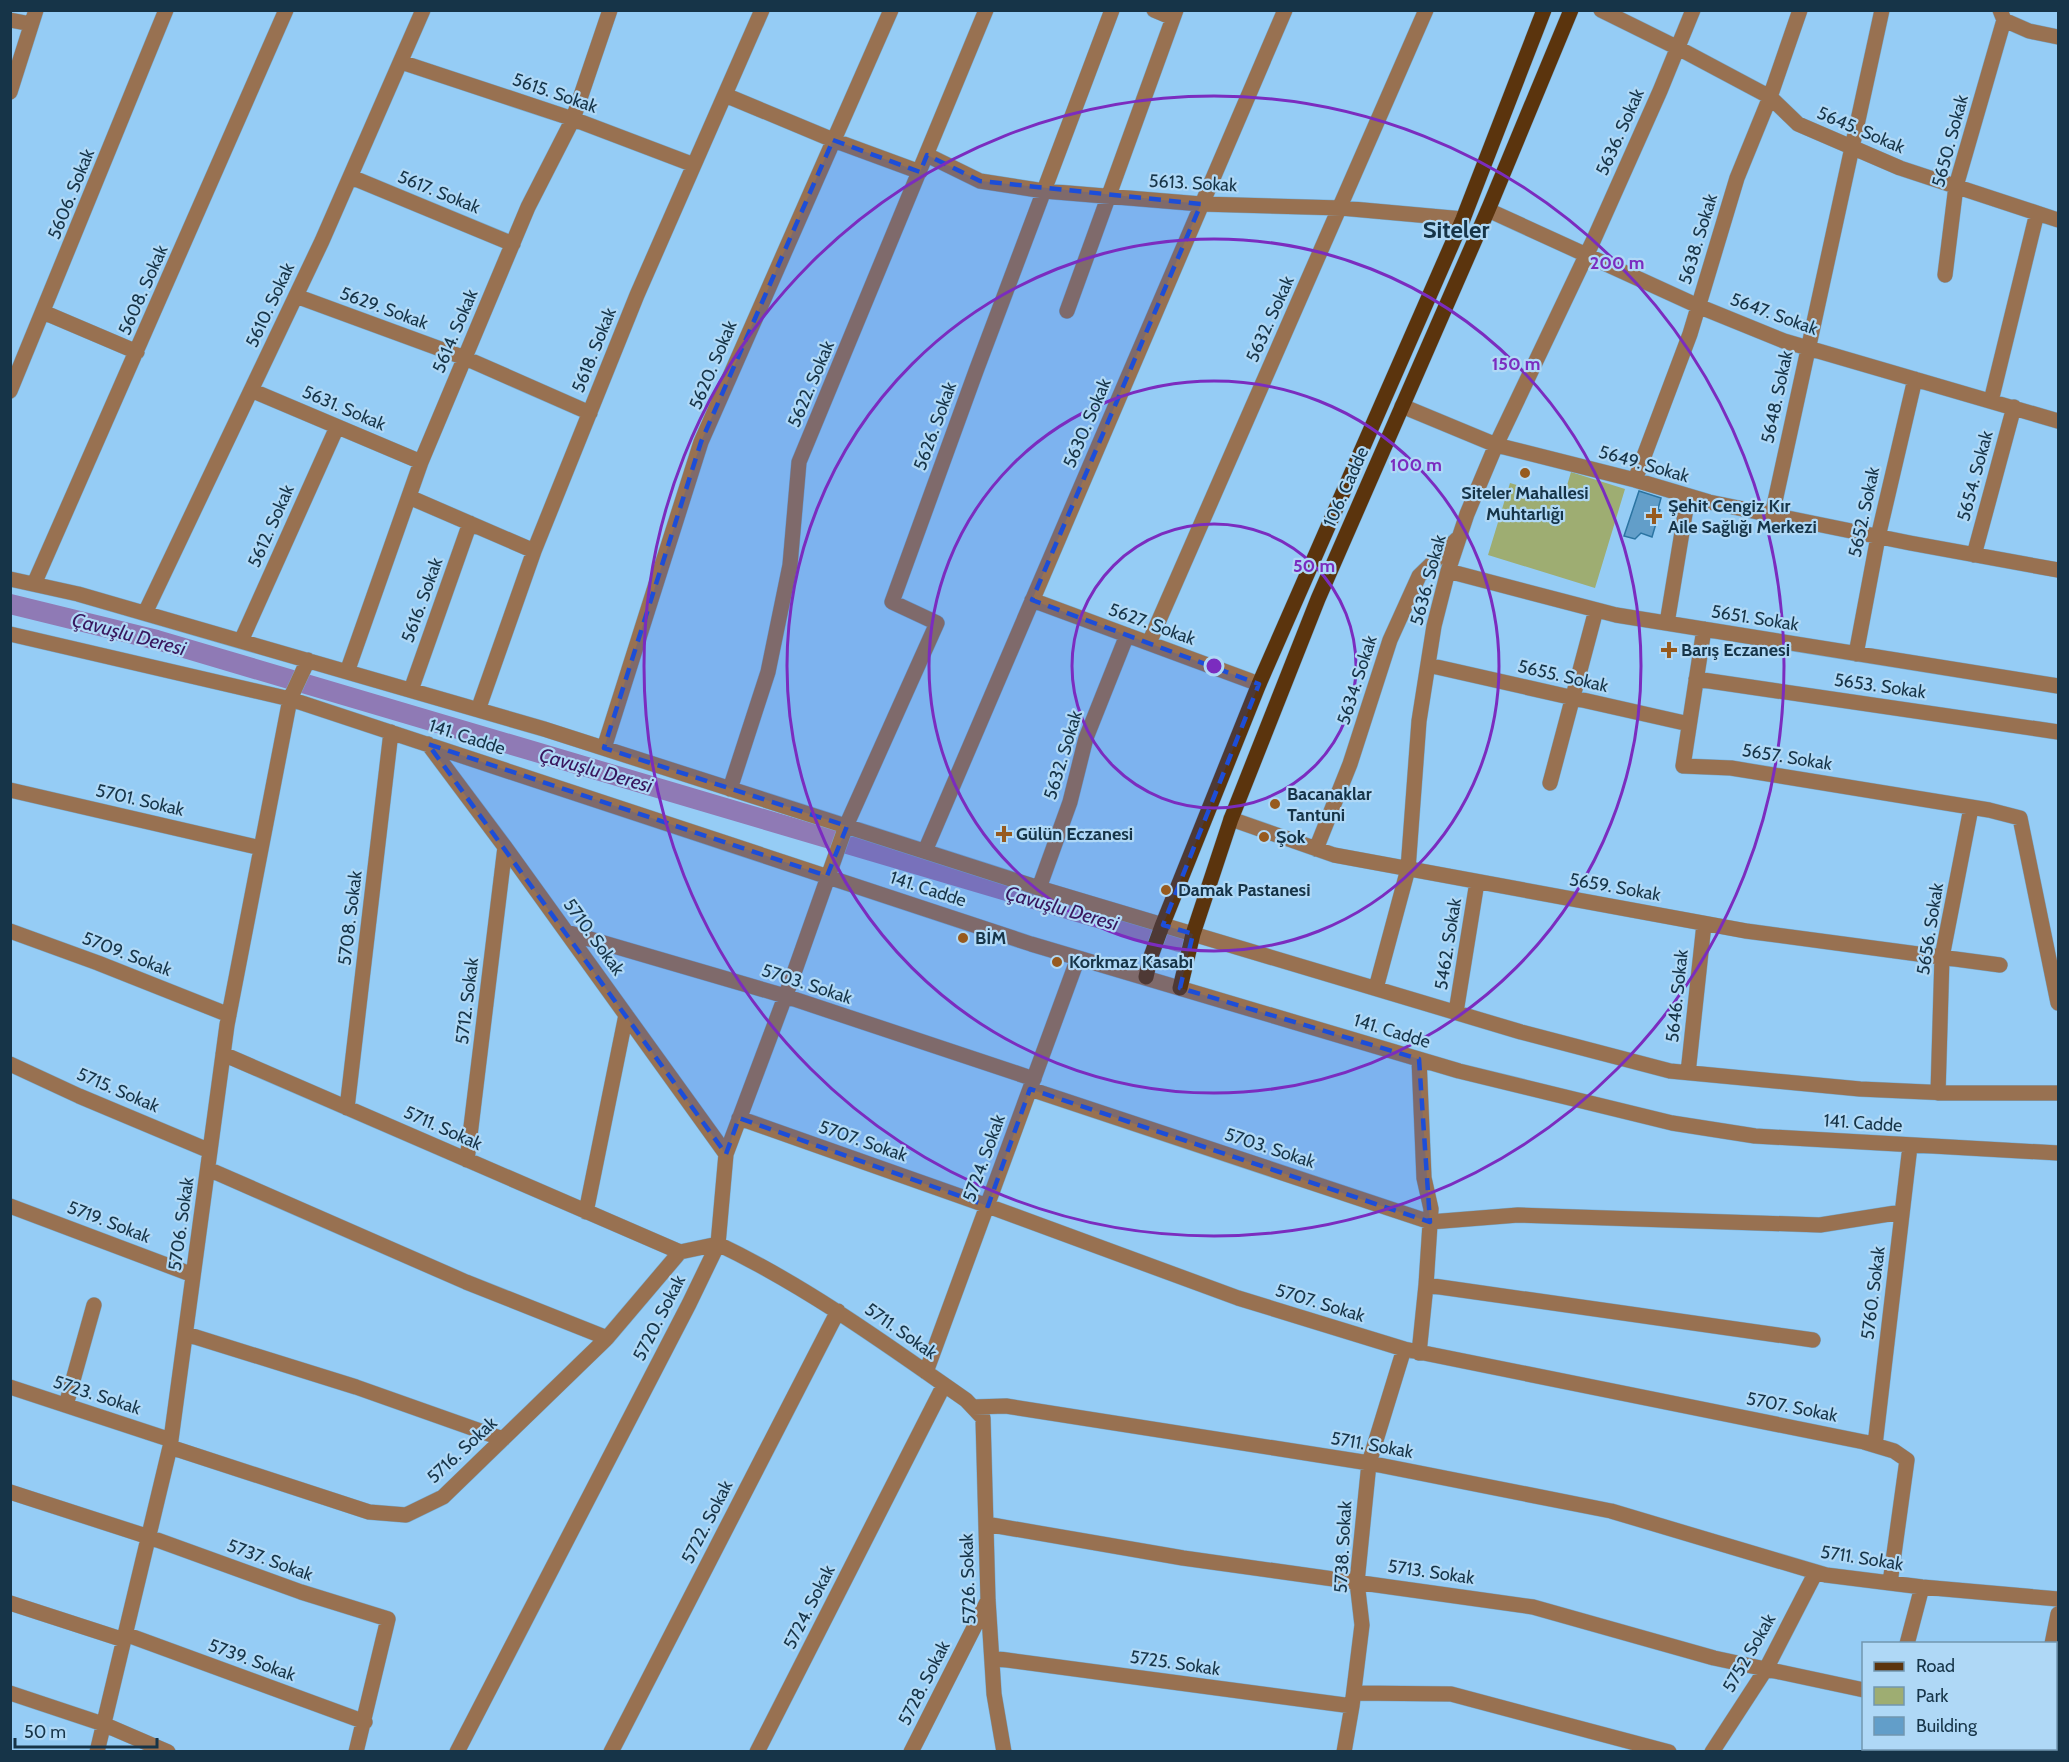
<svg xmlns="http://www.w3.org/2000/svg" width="2069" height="1762" viewBox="0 0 2069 1762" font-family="Cabin,sans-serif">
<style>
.green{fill:#9ead72}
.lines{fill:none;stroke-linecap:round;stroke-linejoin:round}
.canal{stroke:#8f7ab5;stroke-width:20}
.building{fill:#629ec9;stroke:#2b74a2;stroke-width:1.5}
.minor-casing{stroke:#79abcf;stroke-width:16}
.major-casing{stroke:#79abcf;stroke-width:16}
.minor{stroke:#987151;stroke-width:15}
.major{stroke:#5b340d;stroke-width:15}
.marked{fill:#1d4ed8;fill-opacity:0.2;stroke:#1d4ed8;stroke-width:4.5;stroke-dasharray:12 8;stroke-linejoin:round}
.ring{fill:none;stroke:#7b2cbf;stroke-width:3}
.poi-dot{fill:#975a1e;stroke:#afd8f6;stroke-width:2}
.labels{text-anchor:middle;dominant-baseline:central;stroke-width:4.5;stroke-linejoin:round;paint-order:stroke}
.street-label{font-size:18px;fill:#163448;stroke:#afd8f6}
.poi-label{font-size:18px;font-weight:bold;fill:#163448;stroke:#afd8f6;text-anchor:start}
.water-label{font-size:20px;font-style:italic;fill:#38175e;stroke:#afd8f6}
.district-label{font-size:24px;font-weight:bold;fill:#163448;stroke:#afd8f6}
.centre{fill:#7b2cbf;stroke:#afd8f6;stroke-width:3}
.ring-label{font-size:18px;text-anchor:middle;font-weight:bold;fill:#7b2cbf;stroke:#afd8f6;stroke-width:4.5;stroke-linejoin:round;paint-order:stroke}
</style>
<rect width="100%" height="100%" fill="#95ccf5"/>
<path class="green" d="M1571 472 1625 489 1595 588 1488 555 1510 483 1563 499Z"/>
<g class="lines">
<path class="canal" d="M10 604 157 640 1179 942"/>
</g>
<path class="building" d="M1639 491 1661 498 1658 509 1660 510 1652 537 1641 533 1635 539 1624 536Z"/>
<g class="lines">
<defs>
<path id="minor" d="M1154 10 1173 18
M1601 10 1678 48 1770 97 1798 124 1900 168 2058 220
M2000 10 2004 20 2029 31 2058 37
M10 20 31 24
M401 62 573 119 694 165
M10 92 36 10
M725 95 833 140 920 172
M927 155 980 181 1044 191 1201 204 1341 208 1463 219
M351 177 513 244
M1488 210 1698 306 1784 341 2058 421
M1945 275 1956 186 2004 20
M296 296 465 358 590 413
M1067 311 1176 10
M43 312 137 352
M251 390 421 462
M10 391 166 10
M1991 401 2037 213
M1402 406 1496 445 1635 480 1709 502 1910 543 2058 570
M1635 480 1690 334 1737 178 1770 97 1800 10
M409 497 534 551
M1772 515 1882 10
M1974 555 2014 407
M1448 571 1616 615 2058 686
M10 579 78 594 544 729 1039 888 1521 1032 1670 1071 1860 1089 1948 1093H2058
M34 584 286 10
M1032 600 1259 684
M145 613 322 241 423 10
M1667 623 1688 496
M1704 629 1683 766 1731 768 1989 810 2020 818 2058 1003
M10 634 290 699 1031 944 1459 1071 1672 1123 1755 1136 2058 1153
M241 641 337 427
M1149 643 1426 10
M1856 654 1878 537 1915 379
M1428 665 1689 724
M347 672 421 462 528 207 573 119 610 10
M1696 679 2058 732
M411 690 470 523
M478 710 534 551 637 295 762 10
M428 744 505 847 726 1154
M604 748 701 442 891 10
M1550 783 1596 610
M730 789 768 672 790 565 799 462 986 10
M10 790 261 848
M1231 819 1334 855 1746 931 2000 965
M1316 849 1350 764 1390 640 1419 576 1457 539
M925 851 1285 10
M1039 888 1070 802 1086 738 1127 635
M10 931 98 963 229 1015
M566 932 785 996 1034 1079
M1376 988 1408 869 1419 721 1434 626 1448 571 1467 514 1496 445 1594 239 1660 91 1693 10
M1456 1012 1477 882
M223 1054 680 1252
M1419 1059 1424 1178 1431 1209 1426 1285 1419 1353
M10 1064 79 1096 210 1151
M1688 1073 1704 924
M1030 1089 1430 1222 1518 1215 1820 1225 1902 1212
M1938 1093 1942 957 1971 808
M347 1108 391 732
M739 1118 988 1206 1238 1298 1404 1349 1864 1442 1894 1451 1907 1460 1890 1583
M467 1160 505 847
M208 1169 466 1282 607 1338
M10 1206 193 1275
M586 1212 626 1015
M718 1244C806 1286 886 1344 966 1400L983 1418 988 1600 994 1694 1004 1752
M1426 1285 1813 1340
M186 1334 356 1387 503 1439
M926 1372 1078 958
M10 1387 171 1440
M66 1405 94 1305
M973 1407 1006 1406 1369 1463 1611 1511 1826 1575 1922 1587 2058 1599
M1875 1445 1910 1146
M170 1447 369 1512 406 1515 443 1497 607 1338 680 1252 718 1244
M10 1492 149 1537 301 1592 388 1619 356 1752
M986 1524 1183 1558 1533 1607 1714 1658 1864 1690
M10 1603 124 1640
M125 1634 365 1722
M1907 1644 1922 1587
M2052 1644 2058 1614
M992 1658 1352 1706
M10 1693 103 1724 168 1752
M1354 1693 1451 1694 1669 1752
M97 1752 170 1447 227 1025 290 699 308 660
M457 1752 689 1304 718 1244 726 1154 794 973 846 826 937 623 892 602 976 371 1112 10
M611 1752 838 1311
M757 1752 944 1385
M911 1752 988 1600
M1344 1752 1352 1706 1362 1625 1357 1582 1369 1463 1404 1349
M1712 1752 1766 1669 1816 1572
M1878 1752 1879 1748
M2027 1752 2028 1748"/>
<path id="major" d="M1146 977 1150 959 1162 926 1259 684 1463 219 1544 10
M1180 988 1193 934 1231 819 1318 599 1488 210 1571 10"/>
</defs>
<use href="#minor" class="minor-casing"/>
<use href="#major" class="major-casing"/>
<use href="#minor" class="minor"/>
<use href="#major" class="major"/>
</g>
<path class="marked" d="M833 140 920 172 927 155 980 181 1201 204 1032 600 1259 684 1163 925 1193 934 1180 988 1419 1059 1430 1222 1030 1089 988 1206 739 1118 726 1154 428 744 827 876 847 826 604 748 701 442Z"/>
<g class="ring">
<circle cx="1214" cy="666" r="142"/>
<circle cx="1214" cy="666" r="285"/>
<circle cx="1214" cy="666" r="427"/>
<circle cx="1214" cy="666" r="570"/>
</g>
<g class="poi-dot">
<circle cx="1525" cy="473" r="6"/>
<path d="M1651 507h6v6h6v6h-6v6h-6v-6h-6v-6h6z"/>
<path d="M1666 641h6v6h6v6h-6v6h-6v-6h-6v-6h6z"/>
<circle cx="1275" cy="804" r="6"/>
<path d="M1001 825h6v6h6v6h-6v6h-6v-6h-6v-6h6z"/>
<circle cx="1264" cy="837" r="6"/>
<circle cx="1166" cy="890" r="6"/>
<circle cx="963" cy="938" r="6"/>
<circle cx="1057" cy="962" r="6"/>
</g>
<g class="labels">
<g class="street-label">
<text transform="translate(555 93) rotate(19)">5615. Sokak</text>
<text transform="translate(1861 130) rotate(23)">5645. Sokak</text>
<text transform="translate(1620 132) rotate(-66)">5636. Sokak</text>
<text transform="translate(1950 141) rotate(-75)">5650. Sokak</text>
<text transform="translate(1193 183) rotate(3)">5613. Sokak</text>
<text transform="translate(439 192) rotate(22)">5617. Sokak</text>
<text transform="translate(71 194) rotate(-68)">5606. Sokak</text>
<text transform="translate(1698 239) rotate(-73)">5638. Sokak</text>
<text transform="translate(143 290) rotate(-66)">5608. Sokak</text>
<text transform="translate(270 305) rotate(-65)">5610. Sokak</text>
<text transform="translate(384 308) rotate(20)">5629. Sokak</text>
<text transform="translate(1774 314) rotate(20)">5647. Sokak</text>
<text transform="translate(1270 319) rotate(-66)">5632. Sokak</text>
<text transform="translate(455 331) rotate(-67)">5614. Sokak</text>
<text transform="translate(594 350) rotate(-68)">5618. Sokak</text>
<text transform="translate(713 365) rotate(-67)">5620. Sokak</text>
<text transform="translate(811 384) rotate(-67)">5622. Sokak</text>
<text transform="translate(1777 397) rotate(-78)">5648. Sokak</text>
<text transform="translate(344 408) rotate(23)">5631. Sokak</text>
<text transform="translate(1087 423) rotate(-67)">5630. Sokak</text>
<text transform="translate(935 426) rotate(-70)">5626. Sokak</text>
<text transform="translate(1644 464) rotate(16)">5649. Sokak</text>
<text transform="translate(1975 476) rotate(-75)">5654. Sokak</text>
<text transform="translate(1346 487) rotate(-66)">106. Cadde</text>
<text transform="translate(1864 512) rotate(-78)">5652. Sokak</text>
<text transform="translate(271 526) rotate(-66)">5612. Sokak</text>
<text transform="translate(1428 580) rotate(-75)">5636. Sokak</text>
<text transform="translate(422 600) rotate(-70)">5616. Sokak</text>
<text transform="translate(1755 618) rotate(9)">5651. Sokak</text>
<text transform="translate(1152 624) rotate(20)">5627. Sokak</text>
<text transform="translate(1563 676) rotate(13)">5655. Sokak</text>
<text transform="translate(1357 680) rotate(-72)">5634. Sokak</text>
<text transform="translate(1880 686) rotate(8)">5653. Sokak</text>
<text transform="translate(467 737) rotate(18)">141. Cadde</text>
<text transform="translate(1063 755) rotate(-73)">5632. Sokak</text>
<text transform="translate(1787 757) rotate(9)">5657. Sokak</text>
<text transform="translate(140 800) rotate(13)">5701. Sokak</text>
<text transform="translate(1615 887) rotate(10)">5659. Sokak</text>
<text transform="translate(928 889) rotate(18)">141. Cadde</text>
<text transform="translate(350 918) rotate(-83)">5708. Sokak</text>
<text transform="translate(1930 929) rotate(-81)">5656. Sokak</text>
<text transform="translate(594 937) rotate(54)">5710. Sokak</text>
<text transform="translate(1448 944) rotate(-81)">5462. Sokak</text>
<text transform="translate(127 954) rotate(21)">5709. Sokak</text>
<text transform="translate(807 984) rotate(18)">5703. Sokak</text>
<text transform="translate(1677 996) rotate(-84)">5646. Sokak</text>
<text transform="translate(467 1001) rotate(-83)">5712. Sokak</text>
<text transform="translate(1392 1031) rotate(17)">141. Cadde</text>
<text transform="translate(118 1090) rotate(23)">5715. Sokak</text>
<text transform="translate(1863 1123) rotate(4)">141. Cadde</text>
<text transform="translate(443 1128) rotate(24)">5711. Sokak</text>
<text transform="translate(863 1141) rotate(19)">5707. Sokak</text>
<text transform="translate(1270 1148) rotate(18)">5703. Sokak</text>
<text transform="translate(984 1158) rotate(-70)">5724. Sokak</text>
<text transform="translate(109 1222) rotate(21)">5719. Sokak</text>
<text transform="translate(181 1224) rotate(-82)">5706. Sokak</text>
<text transform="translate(1873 1293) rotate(-83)">5760. Sokak</text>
<text transform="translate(1320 1303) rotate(17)">5707. Sokak</text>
<text transform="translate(659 1318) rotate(-63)">5720. Sokak</text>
<text transform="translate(901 1331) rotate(35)">5711. Sokak</text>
<text transform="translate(97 1395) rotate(18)">5723. Sokak</text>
<text transform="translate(1792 1407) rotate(11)">5707. Sokak</text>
<text transform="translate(1372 1445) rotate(10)">5711. Sokak</text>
<text transform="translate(462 1450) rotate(-43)">5716. Sokak</text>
<text transform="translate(707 1522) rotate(-63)">5722. Sokak</text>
<text transform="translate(1343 1547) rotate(-87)">5738. Sokak</text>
<text transform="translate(1862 1558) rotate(9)">5711. Sokak</text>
<text transform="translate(270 1560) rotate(20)">5737. Sokak</text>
<text transform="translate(1431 1572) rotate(8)">5713. Sokak</text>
<text transform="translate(968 1579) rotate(-92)">5726. Sokak</text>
<text transform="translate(809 1607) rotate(-63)">5724. Sokak</text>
<text transform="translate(1749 1653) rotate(-60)">5752 Sokak</text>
<text transform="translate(252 1660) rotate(20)">5739. Sokak</text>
<text transform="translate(1175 1663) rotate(8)">5725. Sokak</text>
<text transform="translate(924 1683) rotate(-63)">5728. Sokak</text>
</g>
<g class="poi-label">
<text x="1525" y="493" text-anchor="middle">Siteler Mahallesi<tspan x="1525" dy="21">Muhtarlığı</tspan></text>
<text x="1668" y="506">Şehit Cengiz Kır<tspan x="1668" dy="21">Aile Sağlığı Merkezi</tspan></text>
<text x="1681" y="650">Barış Eczanesi</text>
<text x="1287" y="794">Bacanaklar<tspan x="1287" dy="21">Tantuni</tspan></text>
<text x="1016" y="834">Gülün Eczanesi</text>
<text x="1276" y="837">Şok</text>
<text x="1178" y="890">Damak Pastanesi</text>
<text x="975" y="938">BİM</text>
<text x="1069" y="962">Korkmaz Kasabı</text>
</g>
<g class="water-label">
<text transform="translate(129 634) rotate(15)">Çavuşlu Deresi</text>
<text transform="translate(596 770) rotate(16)">Çavuşlu Deresi</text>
<text transform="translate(1062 908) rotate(16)">Çavuşlu Deresi</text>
</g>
<g class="district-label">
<text x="1456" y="229">Siteler</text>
</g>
</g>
<circle cx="1214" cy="666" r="9" class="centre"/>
<g class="ring-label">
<text x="1617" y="269">200 m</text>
<text x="1516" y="370">150 m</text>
<text x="1416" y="471">100 m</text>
<text x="1314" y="572">50 m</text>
</g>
<rect width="2069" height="1762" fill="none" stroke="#163448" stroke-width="24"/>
<rect x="1862" y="1642" width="195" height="108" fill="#afd8f6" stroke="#7296b0" stroke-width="1.5"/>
<rect x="1874" y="1662" width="30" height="9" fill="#5b340d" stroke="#7296b0" stroke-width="1.5"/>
<text x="1916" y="1672" font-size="18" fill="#163448">Road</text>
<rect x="1874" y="1687" width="30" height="18" fill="#9ead72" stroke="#7296b0" stroke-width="1.5"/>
<text x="1916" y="1702" font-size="18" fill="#163448">Park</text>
<rect x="1874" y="1717" width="30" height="18" fill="#629ec9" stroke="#7296b0" stroke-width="1.5"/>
<text x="1916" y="1732" font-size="18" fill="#163448">Building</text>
<path d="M15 1738v9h142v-9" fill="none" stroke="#163448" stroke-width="3"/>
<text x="24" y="1738" font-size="18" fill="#163448" stroke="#afd8f6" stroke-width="4.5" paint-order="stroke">50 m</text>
</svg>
